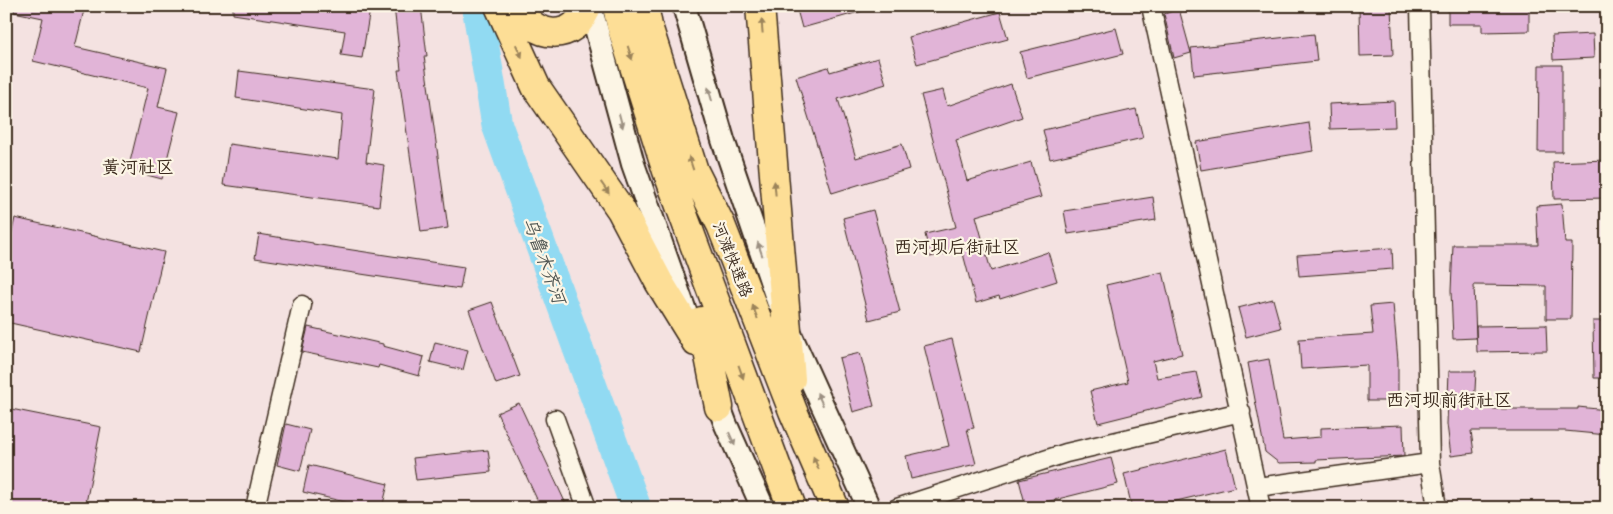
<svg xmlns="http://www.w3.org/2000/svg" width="1613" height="514" viewBox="0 0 1613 514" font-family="'Playpen Sans','LXGW WenKai TC',sans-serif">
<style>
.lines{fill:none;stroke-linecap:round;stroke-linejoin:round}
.river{stroke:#91daf2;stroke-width:31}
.building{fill:#e1b4d7;stroke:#3b2a1e}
.minor-casing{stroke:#3b2a1e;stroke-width:21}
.tertiary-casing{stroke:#3b2a1e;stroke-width:26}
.trunk-casing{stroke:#3b2a1e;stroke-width:31}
.minor{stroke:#fcf5e5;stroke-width:18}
.tertiary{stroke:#fcf5e5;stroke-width:22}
.trunk{stroke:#fdde96;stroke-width:28}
.oneway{fill:#9c845a}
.oneway2{fill:#9c9082}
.labels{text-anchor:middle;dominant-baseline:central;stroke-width:4.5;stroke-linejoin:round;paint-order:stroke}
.street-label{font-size:16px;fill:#3b2a1e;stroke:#fcf5e5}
.neighbourhood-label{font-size:18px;fill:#3b2a1e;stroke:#fcf5e5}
.water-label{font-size:18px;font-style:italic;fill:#505653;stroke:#fcf5e5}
</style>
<rect width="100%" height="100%" fill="#f4e2e1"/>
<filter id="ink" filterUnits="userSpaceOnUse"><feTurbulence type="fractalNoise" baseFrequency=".02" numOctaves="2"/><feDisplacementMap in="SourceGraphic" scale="10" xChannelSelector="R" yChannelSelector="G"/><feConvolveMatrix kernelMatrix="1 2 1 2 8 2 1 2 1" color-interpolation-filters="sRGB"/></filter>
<g filter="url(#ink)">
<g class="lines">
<path class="river" d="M477 6 497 125 636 508"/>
</g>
<path class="building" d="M14 6H85L75 47 167 68 158 107 179 112 162 179 128 170 148 88 33 61 43 18 14 12Z
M233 6H353L370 9 362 58 341 55 345 31 233 14Z
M394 6H421L427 56H424L448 228 421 232 398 70H401Z
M796 6H865L866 10 802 28Z
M1359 6H1391L1393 55 1360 56Z
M1448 6H1529V31L1482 32V24H1448Z
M1179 9 1191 53 1174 58 1164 14Z
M1000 12 1008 39 917 64 909 37Z
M1116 28 1123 54 1027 78 1020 52Z
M1314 34 1317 61 1194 75 1191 48Z
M1593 34 1594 58 1553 60 1552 36Z
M878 58 886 84 838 99 856 158 902 144 909 169 832 193 796 77 828 67 830 72Z
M1539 65H1562V152H1538Z
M239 71 375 89 366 162 384 165 379 206 223 185 229 144 338 159 342 115 236 98Z
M1011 84 1022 117 956 140 967 181 1031 162 1041 197 976 216 991 271 1048 252 1057 281 1000 299 999 296 976 303 962 250 930 257 925 234 956 227 921 95 943 90 947 106Z
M1394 101 1395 127 1330 129 1329 104Z
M1136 109 1143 138 1050 159 1043 130Z
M1309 123 1313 151 1201 170 1196 142Z
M1607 160V198L1554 199 1553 162Z
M1153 197 1156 220 1068 234 1064 211Z
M1562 204 1565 243H1572L1571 319H1546V286L1474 285 1476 338 1453 339 1451 291 1453 245H1538L1536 206Z
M873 210 900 312 869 320 843 218Z
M15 218 164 252 141 352 6 322V258Z
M259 234 313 243V244L464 267 460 289 255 258Z
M1392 248 1393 269 1299 276 1297 255Z
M1163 272 1182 354 1153 361 1157 378 1196 372 1202 397 1098 423 1090 391 1128 382 1106 285Z
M1273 299 1281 328 1246 337 1238 308Z
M492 302 520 376 496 384 469 310Z
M1393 304 1398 361V401H1367V365L1301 369 1299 339 1373 334 1370 306Z
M1593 321H1607V378H1594Z
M1546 325 1547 351 1477 352 1476 326Z
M308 327 383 344V346L424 357 419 376 379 365 378 368 302 352Z
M952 339 974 428 967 429 976 464 911 479 906 456 949 446 924 346Z
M435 342 468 350 463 370 430 362Z
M860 353 874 406 853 412 839 358Z
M1269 359 1283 440 1321 437V428L1403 425 1404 456 1316 460V462L1279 463 1265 452 1248 363Z
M1449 371H1476L1474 409H1578V407L1607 410V435L1565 431H1471L1474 453 1451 456 1447 424Z
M519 403 566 504 558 508H541L497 413Z
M6 408 101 427 85 508H6Z
M286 424 310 430 300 471 277 465Z
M1226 449 1235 487 1147 508H1132L1124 474Z
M488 450 491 472 416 480 413 458Z
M1111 458 1118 484 1026 507 1019 480Z
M309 465 388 484 382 508H370L303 492Z"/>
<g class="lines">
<defs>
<path id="minor" d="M1151 6 1261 508
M1420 6 1430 463 1437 508
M555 419 587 508
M1258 487 1430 463
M255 508 302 305
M897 508 1066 453 1241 412"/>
<path id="tertiary" d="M590 6 633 164 685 311
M684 6 723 140 778 301
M791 336 869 508
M713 390 726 425 763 508"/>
<path id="trunk" d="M499 6 536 87 621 210 659 282 696 342
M519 6C531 41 577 42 587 6
M617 6 621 25 667 171 792 508
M644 6 648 26 694 171 721 225 793 411 835 508
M760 6 791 379
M702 321 719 407"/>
</defs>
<use href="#minor" class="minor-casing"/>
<use href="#tertiary" class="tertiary-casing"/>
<use href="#trunk" class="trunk-casing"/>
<use href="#minor" class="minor"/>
<use href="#tertiary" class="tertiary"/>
<use href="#trunk" class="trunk"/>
</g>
<defs><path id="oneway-solid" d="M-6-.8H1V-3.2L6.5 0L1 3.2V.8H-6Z" transform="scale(1.25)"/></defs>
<g class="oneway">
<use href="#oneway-solid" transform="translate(762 26) rotate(-95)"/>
<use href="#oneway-solid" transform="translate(519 51) rotate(65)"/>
<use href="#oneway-solid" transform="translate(630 53) rotate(72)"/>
<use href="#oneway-solid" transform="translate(691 163) rotate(-108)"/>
<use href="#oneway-solid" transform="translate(605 188) rotate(55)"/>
<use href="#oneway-solid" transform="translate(775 188) rotate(-95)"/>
<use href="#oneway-solid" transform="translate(755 312) rotate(-111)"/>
<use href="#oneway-solid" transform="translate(741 372) rotate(70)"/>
<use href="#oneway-solid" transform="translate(816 463) rotate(-113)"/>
</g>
<g class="oneway2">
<use href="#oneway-solid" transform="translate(710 94) rotate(-106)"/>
<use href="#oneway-solid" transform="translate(621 121) rotate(75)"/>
<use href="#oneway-solid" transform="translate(760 249) rotate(-109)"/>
<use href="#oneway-solid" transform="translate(820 399) rotate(-115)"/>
<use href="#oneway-solid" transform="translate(732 439) rotate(66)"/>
</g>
</g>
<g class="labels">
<g class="street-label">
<text transform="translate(734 259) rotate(68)">河滩快速路</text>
</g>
<g class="neighbourhood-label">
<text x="138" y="165">黄河社区</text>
<text x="957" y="245">西河坝后街社区</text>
<text x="1449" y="398">西河坝前街社区</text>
</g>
<g class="water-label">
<text transform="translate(546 260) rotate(70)">乌鲁木齐河</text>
</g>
</g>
<rect width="1613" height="514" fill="none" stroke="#fcf5e5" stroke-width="25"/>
<rect x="12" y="12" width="1588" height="489" fill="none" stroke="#3b2a1e" stroke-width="2" filter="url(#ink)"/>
</svg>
